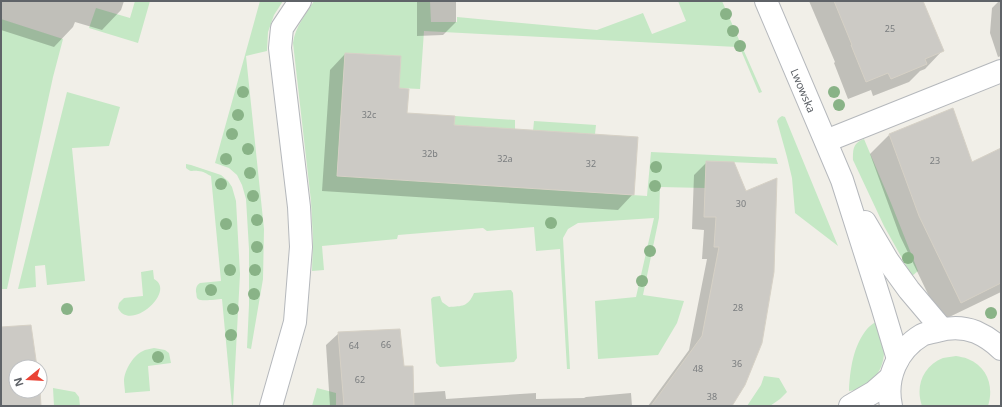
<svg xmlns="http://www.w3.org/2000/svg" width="1002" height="407" viewBox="0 0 1002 407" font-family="'Noto Sans',sans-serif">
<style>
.green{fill:#c5e8c5}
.shadow{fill:#0003}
.building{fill:#cccac5;stroke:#d6d1c6}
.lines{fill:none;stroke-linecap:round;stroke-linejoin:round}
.minor-casing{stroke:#b5b8bc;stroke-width:24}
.minor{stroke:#fff;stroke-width:22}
.tree{fill:#89b387}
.labels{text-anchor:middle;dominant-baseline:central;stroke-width:3.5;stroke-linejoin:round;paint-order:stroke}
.number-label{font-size:9px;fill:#7a7d7f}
.street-label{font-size:11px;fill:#5f6368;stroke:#fff}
</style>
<rect width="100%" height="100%" fill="#f1efe8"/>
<path class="green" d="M135 1H150L138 43 89 28 96 8 130 18Z
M260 1H283L274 15 268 32 267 51 246 56 264 229 263 279 251 349 247 348 249 305V249L246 199 242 185 237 175 229 168 215 163Z
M314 1H430L431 22H457V17L597 30 643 13 652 34 686 21 678 1H722L762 92 759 93 740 48 737 47 424 31 420 89 399 88 401 56 345 53 337 175 647 196 651 152 776 158 778 164 707 161 705 188 660 187 659 218 643 295 684 301 677 323 658 355 598 359 595 301 636 297 654 218 578 223 568 229 563 238 570 369H567L560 249 536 251 534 227 487 231 483 228 398 235 397 239 322 246 324 270 312 271 313 239 311 201 293 43C295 27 306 14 314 1Z
M1 19 63 39 53 77 7 289H1Z
M67 92 120 107 109 146 72 148 85 281 47 285 45 265 35 266 36 287 18 289Z
M455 116 515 120V130L454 125Z
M782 116 785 117 838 246 795 213 792 178 787 157 777 121 779 118Z
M534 121 596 125 595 134 533 131Z
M864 139 891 203 918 271 912 276 884 226 853 160C853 149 853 143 864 139Z
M186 164 191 165 221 175 228 181 232 187 236 201 240 274 233 406H232L222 299C217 299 202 302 198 299 196 297 197 295 196 292 196 288 196 286 200 283L221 281 211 176C207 174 203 171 198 171 192 170 192 173 186 168Z
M153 270 154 279C177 291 130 333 118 308L119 303 124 298 143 296 141 272Z
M511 290 513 293 517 358 514 362 440 367 436 363 431 299 433 297 440 296 442 302 449 307C462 306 468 307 474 293Z
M877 321C881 332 884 341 884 352 884 372 868 390 849 391 850 370 853 346 867 329 869 326 873 324 877 321Z
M154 348 165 350 169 353 171 363 148 366 150 391 125 393C125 389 124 385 124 380 125 369 134 354 145 350 148 349 151 349 154 348Z
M956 356C960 357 964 357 968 359 988 367 994 387 988 406H922C915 386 923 366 943 358 947 357 952 357 956 356Z
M764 376 779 378 787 392 780 399 770 406H747L761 385Z
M53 388 75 392 79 397 80 406H54Z
M317 388 336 393V406H312Z"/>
<path class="shadow" d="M1 1H124L121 10 102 30 75 22 73 27 54 47 1 30Z
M417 1H456V22L443 35 417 36Z
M809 1H916L942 51 925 69 920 71 909 82 873 96 871 90 848 99 834 63 835 62Z
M999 1H1001V56L998 57 990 33 992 8Z
M345 54 406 114 453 126 633 194 618 210 322 191 330 70Z
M889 135 972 163 1001 149V292L941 321 900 236 870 154Z
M707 162 734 163 731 406H648L689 350 707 259H702L704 230 692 229 694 175Z
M339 333 403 367 413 393 445 391 446 399 536 393V399L584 398 586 397 631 393 632 406H330L326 345Z"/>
<path class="building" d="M834 1H923L944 51 925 59 927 64 891 79 888 73 866 82 851 45H852Z
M345 53 401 56 399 88 409 89 407 113 455 116 454 125 638 137 634 195 337 176Z
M953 108 972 162 1001 148V283L961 303 919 216 889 134Z
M706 161 734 162 746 191 777 178 774 272 762 343 745 385 732 406H651L702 336 719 247H714L716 217H704Z
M31 325 37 367H16V391H40V390L41 406H1V327Z
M400 329 404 366H413L414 406H344L338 332Z"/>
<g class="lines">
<defs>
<g id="minor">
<path id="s1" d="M766 1 842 180 882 306 898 359"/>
<path d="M826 141 1001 71"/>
<path d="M865 222 888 261 909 290 942 329"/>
<path d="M271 406 295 322 301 247 299 207 280 48 282 28 300 1"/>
<path d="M850 406 874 392 890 378"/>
<path d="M891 406C885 378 897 350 922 335 926 333 932 332 937 331 950 327 963 327 976 332 985 336 994 342 1001 349"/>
</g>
</defs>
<use href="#minor" class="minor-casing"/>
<use href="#minor" class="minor"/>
</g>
<g class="tree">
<circle cx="726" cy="14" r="6"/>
<circle cx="733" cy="31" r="6"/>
<circle cx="740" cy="46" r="6"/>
<circle cx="243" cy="92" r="6"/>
<circle cx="834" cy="92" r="6"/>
<circle cx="839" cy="105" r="6"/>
<circle cx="238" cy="115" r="6"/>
<circle cx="232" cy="134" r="6"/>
<circle cx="248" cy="149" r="6"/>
<circle cx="226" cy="159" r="6"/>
<circle cx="656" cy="167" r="6"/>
<circle cx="250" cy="173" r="6"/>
<circle cx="221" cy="184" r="6"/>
<circle cx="655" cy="186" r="6"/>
<circle cx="253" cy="196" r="6"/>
<circle cx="257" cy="220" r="6"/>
<circle cx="551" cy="223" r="6"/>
<circle cx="226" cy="224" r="6"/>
<circle cx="257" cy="247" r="6"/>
<circle cx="650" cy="251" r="6"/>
<circle cx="908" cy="258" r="6"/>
<circle cx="230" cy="270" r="6"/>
<circle cx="255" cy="270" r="6"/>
<circle cx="642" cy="281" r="6"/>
<circle cx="211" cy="290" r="6"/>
<circle cx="254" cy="294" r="6"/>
<circle cx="67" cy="309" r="6"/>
<circle cx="233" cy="309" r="6"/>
<circle cx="991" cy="313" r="6"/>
<circle cx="231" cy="335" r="6"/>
<circle cx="158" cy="357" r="6"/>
</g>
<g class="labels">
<g class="number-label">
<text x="890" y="28">25</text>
<text x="369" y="114">32c</text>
<text x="430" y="153">32b</text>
<text x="505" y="158">32a</text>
<text x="935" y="160">23</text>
<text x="591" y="163">32</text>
<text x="741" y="203">30</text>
<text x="738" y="307">28</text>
<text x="386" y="344">66</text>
<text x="354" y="345">64</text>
<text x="737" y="363">36</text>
<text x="698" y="368">48</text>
<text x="360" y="379">62</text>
<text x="712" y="396">38</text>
</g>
<g class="street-label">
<text stroke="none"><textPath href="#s1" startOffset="97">Lwowska</textPath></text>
</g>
</g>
<rect width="1002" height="407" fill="none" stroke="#5f6368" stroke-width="4"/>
<g transform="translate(28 379) rotate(252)"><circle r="19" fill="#ffffff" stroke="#bfc1c3"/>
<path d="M0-3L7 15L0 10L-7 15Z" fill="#ea4335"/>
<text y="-6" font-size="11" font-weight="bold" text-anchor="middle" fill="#5f6368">N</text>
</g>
</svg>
